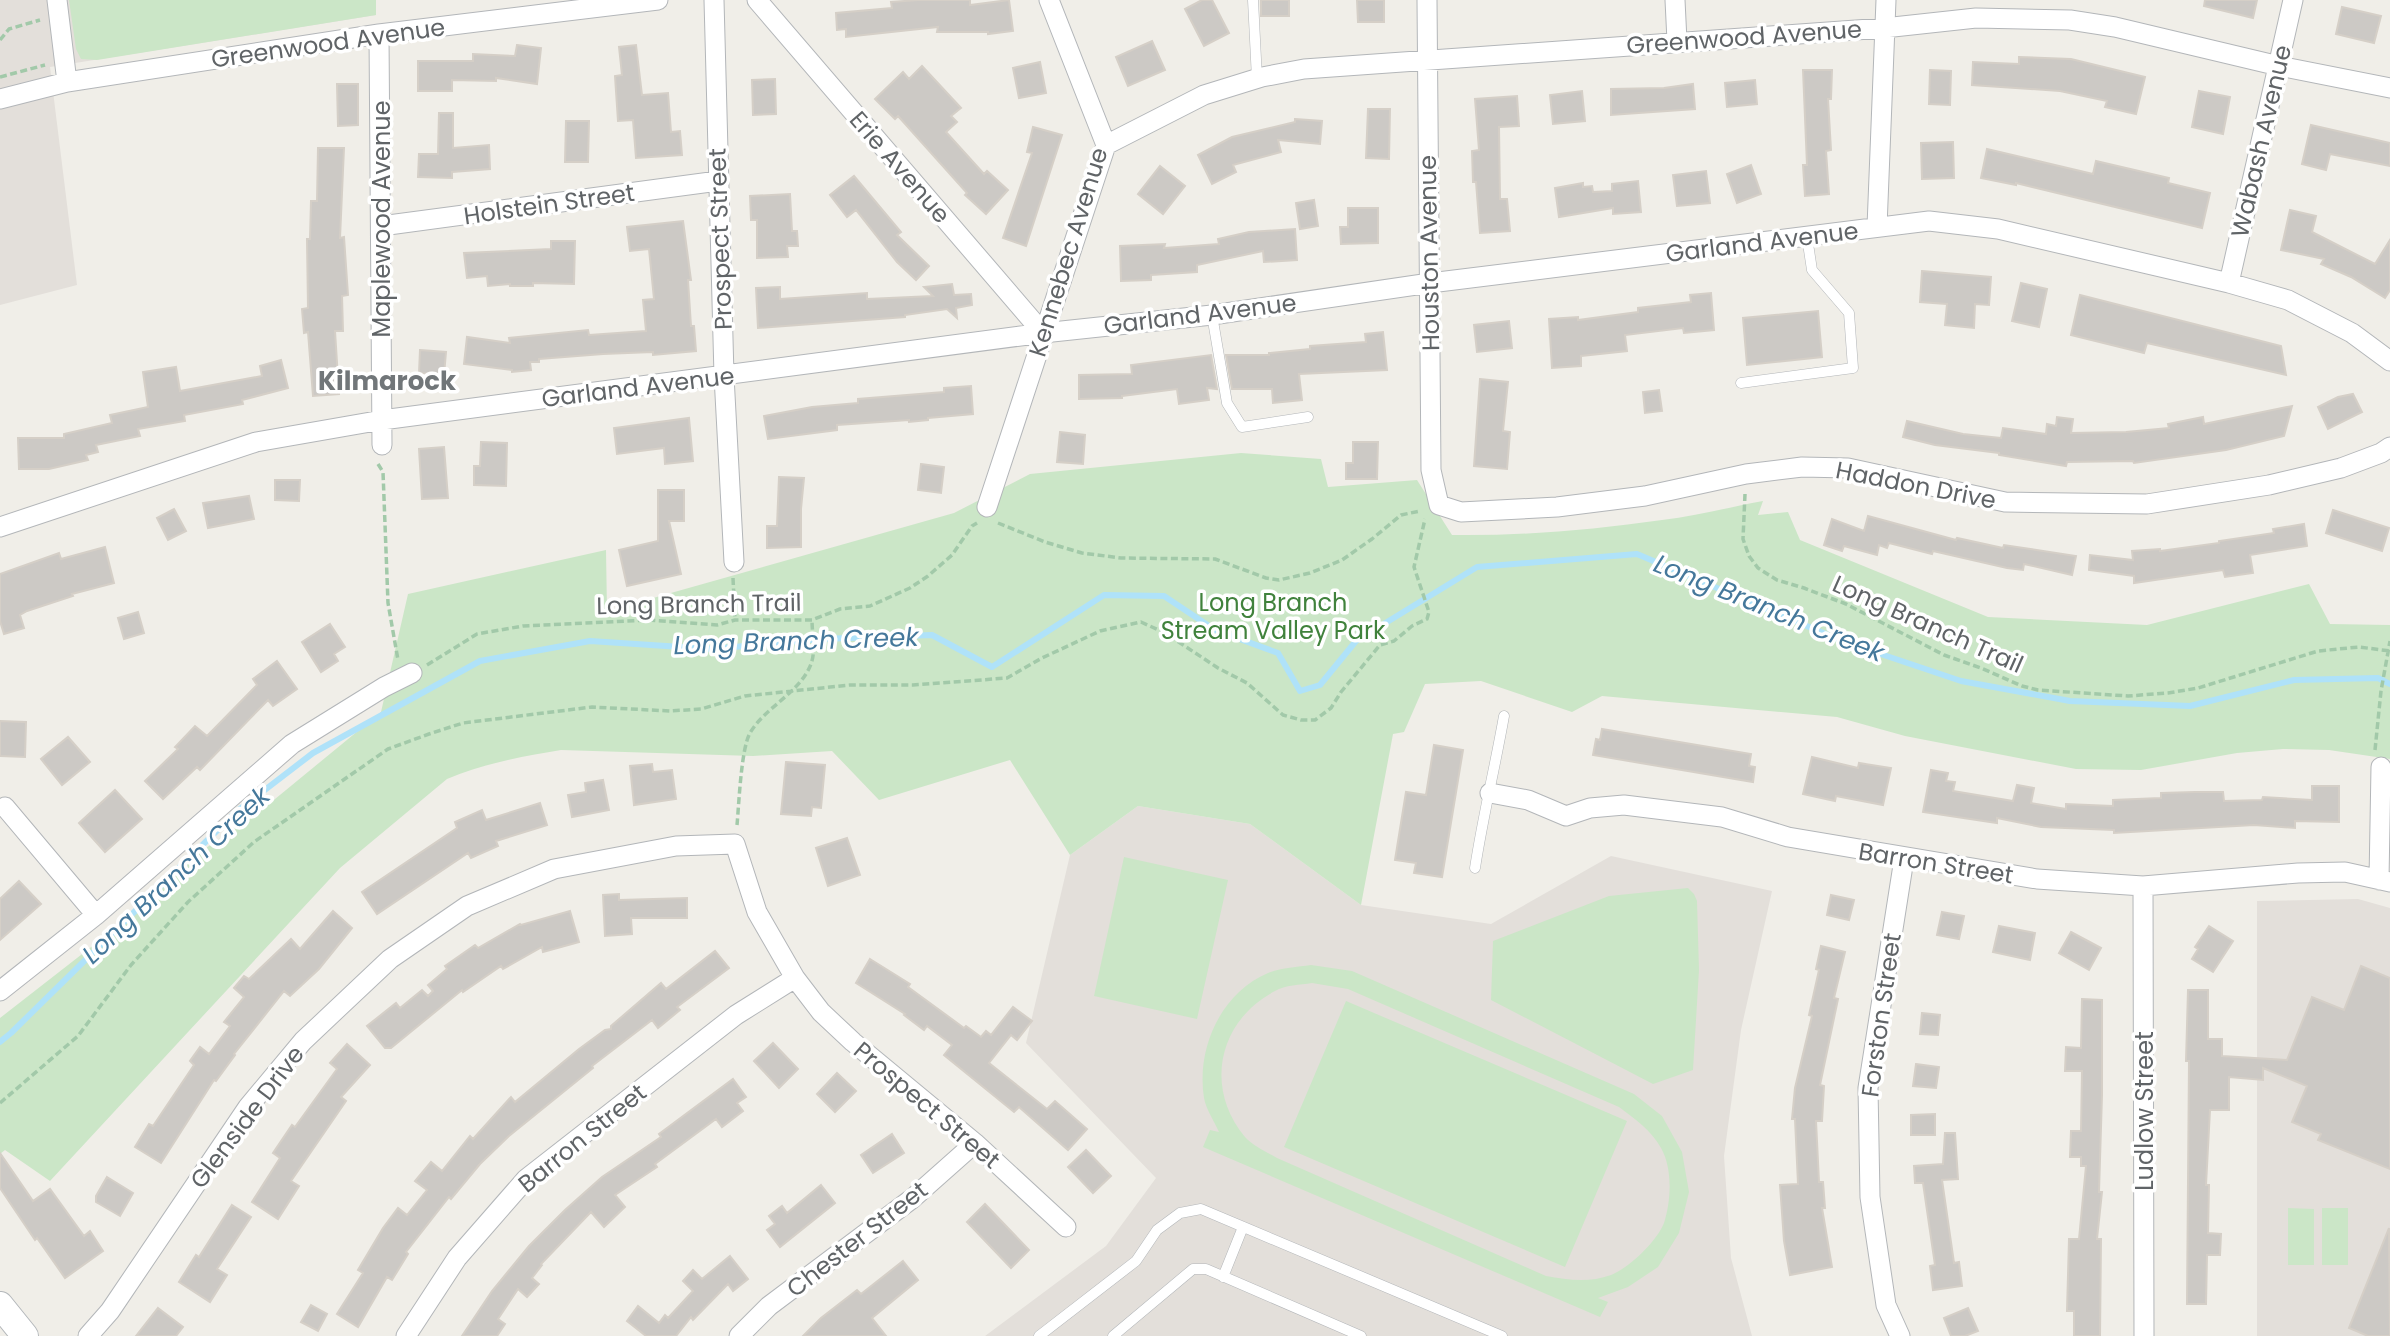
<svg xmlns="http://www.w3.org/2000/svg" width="2390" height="1336" viewBox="0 0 2390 1336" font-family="Poppins,sans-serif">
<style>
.education{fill:#e3dfda}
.green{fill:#cbe6c7;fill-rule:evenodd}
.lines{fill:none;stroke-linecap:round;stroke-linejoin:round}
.stream{stroke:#afe2f9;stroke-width:6}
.building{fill:#ccc9c5;stroke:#d5cfc7;stroke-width:2}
.service-casing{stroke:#b3b6b9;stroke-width:11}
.minor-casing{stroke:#b3b6b9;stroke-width:21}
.secondary-casing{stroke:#b4b8bb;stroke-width:28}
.path{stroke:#a2c9a9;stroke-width:3.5;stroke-dasharray:7 3.5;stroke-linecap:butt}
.service{stroke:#fff;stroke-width:10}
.minor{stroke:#fff;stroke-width:19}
.secondary{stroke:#fff;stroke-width:26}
.labels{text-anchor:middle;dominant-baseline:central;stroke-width:7;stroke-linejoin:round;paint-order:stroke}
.street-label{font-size:24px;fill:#606467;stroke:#fff}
.park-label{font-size:24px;fill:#40823c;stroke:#fff}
.neighbourhood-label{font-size:26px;font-weight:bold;fill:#717679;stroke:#fff}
.water-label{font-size:26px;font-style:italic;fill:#45789b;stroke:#fff}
</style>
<rect width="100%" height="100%" fill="#f0eee8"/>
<path class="education" d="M0 0H376V15L50 67 77 285 0 305Z
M1138 806 1250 824 1361 905 1491 924 1611 856 1772 891 1741 1030 1724 1156 1731 1258 1752 1336H985L1106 1246 1156 1178 1026 1043 1070 855Z
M2358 899 2390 908V1336H2257V901Z"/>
<path class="green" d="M69 0H376V15L97 60 81 59 76 49Z
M1241 453 1321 459 1328 487 1417 480 1452 535C1522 536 1592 530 1662 520 1696 516 1730 507 1763 501L1758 515 1788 512 1800 540 1988 617 2147 625 2309 584 2330 624 2390 625V759L2329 750 2283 749 2237 753 2141 770 2076 769 1905 736 1837 717 1602 696 1572 712 1481 681 1425 684 1404 732 1393 734 1361 905 1250 824 1138 806 1070 855 1010 760 879 800 832 751 753 756 561 750C524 756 482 764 447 779L340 868 50 1181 5 1150 0 1154V1018L95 944 194 856 258 813 381 712 408 594 606 550 607 611 954 513 1030 474Z
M1124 857 1228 880 1197 1019 1094 996Z
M1688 888 1694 894 1697 901 1699 970 1693 1070 1653 1084 1491 1000 1493 941 1609 896Z
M1311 965 1352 971 1634 1094 1662 1116 1682 1152 1689 1192 1679 1233 1658 1267 1628 1287 1598 1298 1608 1302 1600 1317 1203 1147 1210 1130 1219 1132C1214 1121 1206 1109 1204 1098 1196 1048 1221 993 1268 973 1280 968 1297 967 1311 965ZM1312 983 1348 989 1619 1107C1635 1119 1651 1130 1661 1148 1673 1169 1671 1201 1664 1223 1657 1241 1629 1268 1611 1275 1589 1283 1568 1280 1546 1276L1277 1158C1267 1152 1253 1146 1245 1137 1204 1088 1218 1021 1275 991 1285 985 1300 985 1312 983Z
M1346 1001 1627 1121 1565 1267 1284 1147Z
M2288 1208 2314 1209V1265H2288Z
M2322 1208H2348V1265H2322Z"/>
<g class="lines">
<path class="stream" d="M0 1042 11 1033 236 812 313 753 480 661 590 641 712 649 821 639 932 635 992 667 1104 595 1164 596 1215 630 1278 653 1300 691 1320 685 1356 641 1477 567 1637 554 1842 641 1961 681 2070 701 2190 706 2294 680 2378 678 2390 684"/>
</g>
<path class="building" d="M918 0H970V5L1009 0 1013 31 988 34V32H937L938 27 846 37V29L837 30 836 13 892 8 891 2Z
M1202 0H1212L1229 33 1204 46 1185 9Z
M1261 0H1289V16H1261Z
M1357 0H1384V22H1358Z
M2205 0H2257L2253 18 2204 6Z
M2342 7 2381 16 2374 43 2336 34Z
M1152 41 1165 70 1128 86 1116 57Z
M517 45 541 48 537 84 496 78V81L452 80V91H418V61H473V54L515 56Z
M636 45 642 95 668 93 671 132 680 131 682 155 636 158 633 120 618 121 615 76 622 75 619 47Z
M2019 57 2071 59 2145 77 2136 114 2105 107 2107 101 2060 91 1972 85 1973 62 2019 64Z
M1040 62 1046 93 1019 98 1013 68Z
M922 66 961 108 951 116 957 122 946 132 984 174 987 171 1008 190 986 214 965 195 967 193 898 116 895 119 875 99 903 72 909 79Z
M1803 70H1832L1831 99H1828L1831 150 1826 151 1829 194 1805 196 1803 165H1807Z
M1930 70 1951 71 1950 105 1929 104Z
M775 79 776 114 753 115 752 80Z
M1755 80 1757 104 1727 107 1725 83Z
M337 84H358V125L338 126Z
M1693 84 1695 109 1611 115V89L1664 88Z
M1582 91 1585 121 1553 124 1550 95Z
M2199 91 2230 97 2223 134 2192 127Z
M1517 96 1519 126 1499 127 1500 199H1507L1510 231 1480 233 1476 182H1473L1472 151 1479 150 1475 99Z
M1368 109H1390L1389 159 1366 158Z
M439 113H453V148L489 145 490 169 452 172V178L418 177 419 154H438Z
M1295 119 1322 121 1320 144 1278 140 1281 152 1233 165 1236 172 1212 184 1198 155 1232 137 1295 122Z
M566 121H589L588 162H565Z
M2311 125 2390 143V166L2330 154 2326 170 2302 164Z
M1033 127 1062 135 1026 246 1003 238 1032 153 1027 152Z
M1953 142 1954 178 1922 179 1921 143Z
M318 148H344L340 238 344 237 348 295 342 296 343 331H335L339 394 313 396 308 332 304 333 302 309 308 308 307 239H310L311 201H317Z
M1987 149 2093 174 2096 161 2169 178 2168 183 2210 193 2202 228 2016 183V185L1981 178Z
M1751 165 1761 194 1737 203 1727 174Z
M1160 166 1185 186 1163 214 1138 194Z
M1706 171 1710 203 1677 206 1673 175Z
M854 176 901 232 897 235 929 266 916 280 897 262 856 210 847 217 830 195Z
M1638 181 1641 212 1613 214V208L1559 217 1555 188 1583 183V187L1592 186 1593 192 1612 191V184Z
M790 194 792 231H797L798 246H787L788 257 757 258V220H751L750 196Z
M1314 200 1318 226 1300 229 1296 203Z
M1348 208H1378V243L1341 244 1340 227H1348Z
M2290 210 2316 216 2312 232 2375 264 2390 240V290L2385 298 2351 277 2321 264 2324 259 2281 250Z
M683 221 691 280H688L691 326H694L696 351 653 355V352L603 354 539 359V362H530L531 370 512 372V370L464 364 467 337 510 343 509 338 588 330 589 335 646 331 643 300 654 299 649 249 630 251 627 227Z
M1295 229 1297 260 1264 262 1263 251 1197 265V272L1151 275V280L1121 281 1120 246 1165 244 1164 248 1219 244 1218 239 1249 232Z
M551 241H575L574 284 533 283V286H510V284L488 286 487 276 467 278 464 253 551 249Z
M1922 271 1991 277 1989 305 1975 304 1974 328 1945 325 1947 304 1920 302Z
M2021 283 2047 289 2039 327 2012 321Z
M952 284 954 295 971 294 972 305 956 308 957 318 947 309 905 315V317L758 328 756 288 780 287V299L867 293V299L933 296 924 287Z
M1711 293 1714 330 1684 333 1683 328 1625 335 1627 351 1581 356V366L1552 368 1549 319 1578 317V320L1638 312V308L1691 302 1690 295Z
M2080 295 2281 346 2286 375 2147 343 2144 353 2071 335Z
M1818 311 1822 357 1747 365 1743 318Z
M1509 321 1512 348 1477 352 1474 325Z
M1383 332 1387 370 1299 374 1302 400 1273 403 1272 389H1232L1226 355H1269V353L1310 349V346L1366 342 1365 334Z
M420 350 446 352 444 375 419 373Z
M1211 355 1217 389 1207 388 1209 400 1179 404 1177 389 1122 396V398L1079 399V375L1132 374 1131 365Z
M281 360 288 388 242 400 243 404 184 415 185 421 138 429 140 436 96 445 98 452 86 455 88 460 49 469H19L18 438H64V434L112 423 110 415 148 407 143 372 176 367 180 391 262 376 260 366Z
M1480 379 1508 382 1503 431 1510 432 1507 469 1474 466Z
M971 386 973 414 928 418V420L909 422V420L837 425V430L768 439 764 416 812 407 858 403V399L944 392V388Z
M1659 390 1662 411 1645 413 1643 392Z
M2353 394 2362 412 2328 429 2318 407 2338 397Z
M2292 406 2284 436 2226 450 2134 463 2133 461 2067 462 2066 466 1999 455V453L1935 445 1903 437 1907 421 1963 434 2001 438 2003 428 2046 434 2047 424 2056 426 2057 417 2073 419 2071 433 2126 432 2169 428 2168 424 2203 417 2204 424Z
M689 418 693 461 665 464 664 448 617 454 614 428Z
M1060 432 1085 435 1083 464 1057 462Z
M481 442 507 443 506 486 474 485V466H480Z
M1353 442H1378L1377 479H1346V463H1353Z
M444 447 448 498 422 499 419 449Z
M921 464 944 467 941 493 918 490Z
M779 477 804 478 801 509V547L767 548V526H777Z
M275 480H300L299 501 275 500Z
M658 490H684V521H669L681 574 627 586 619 550 658 541Z
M249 496 254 519 208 528 203 503Z
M174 509 186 531 168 540 157 518Z
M2333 510 2389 528 2382 551 2326 533Z
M1868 516 1956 540 1957 538 2003 548 2004 545 2076 556 2072 575 2024 564 2023 570 2007 568 1933 551 1932 554 1889 543 1887 548 1879 545 1877 555 1844 546 1842 551 1824 545 1832 519 1864 531Z
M2304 524 2307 546 2250 555 2253 573 2225 577 2223 570 2134 583V576L2089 570 2090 555 2133 560 2132 551 2160 549V551L2219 543V541L2274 533 2273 529Z
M105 547 114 583 72 594 73 596 27 611 20 615 24 628 4 634 0 621V574L59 553 61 559Z
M138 612 144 633 124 639 118 618Z
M330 624 345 647 334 654 338 661 321 672 302 642Z
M277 661 297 689 273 706 268 700 200 770 197 767 163 799 145 781 178 749 175 747 195 726 207 736 257 685 253 679Z
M0 721 26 722 25 757 0 756Z
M1602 729 1751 754 1749 766 1755 767 1753 782 1593 755 1596 739 1600 740Z
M68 737 90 762 62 785 41 759Z
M1434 745 1463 750 1442 877 1414 873 1416 863 1395 860 1406 792 1426 795Z
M1812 757 1858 768 1859 763 1891 768 1883 805 1836 796 1835 801 1803 794Z
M786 762 825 765 821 808 812 807 811 816 781 814Z
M652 764 653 772 672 770 676 799 634 805 630 766Z
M1931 770 1948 773 1946 781 1955 782 1953 791 2013 801 2017 785 2034 788 2031 803 2066 809V804L2113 806V800L2161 798V793L2195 792H2223L2224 801 2262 800 2263 797 2312 800V786H2339V822L2295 821V828L2254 825 2114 833V830L2041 827 1997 818V823L1923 812Z
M603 780 609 810 572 817 568 795 586 792 585 783Z
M115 790 142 819 105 852 79 823Z
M540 803 547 825 496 841 498 846 471 858 468 853 377 914 362 892 457 828 455 822 482 810 486 820Z
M847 838 860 875 828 886 816 848Z
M19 881 41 904 0 940V899Z
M619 894V900L687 898V918H631L632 934 605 936 603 895Z
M1831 895 1854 900 1849 920 1827 915Z
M333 911 352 928 319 969 290 996 284 991 234 1054 235 1055 216 1081 214 1080 161 1163 135 1147 149 1124 153 1126 194 1065 190 1061 200 1047 209 1054 230 1026 224 1022 244 997 234 988 244 976 249 979 291 939 300 949Z
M570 911 579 942 543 952 542 947 503 969 501 966 463 992 462 990 391 1048H385L367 1026 396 1003 400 1008 422 990 428 996 433 991 428 985 447 969 445 966 475 945 478 948 520 924 521 925Z
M1942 912 1964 916 1959 939 1937 935Z
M1999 926 2035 933 2030 960 1993 952Z
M2209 926 2233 941 2213 972 2192 959 2198 949 2195 947Z
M2071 932 2101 948 2089 970 2059 953Z
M1821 946 1845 952 1834 998 1838 999 1820 1085 1824 1086 1822 1121H1816L1819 1182H1823L1825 1208H1822L1832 1267 1790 1275 1784 1241 1780 1185 1798 1184 1795 1119H1792L1795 1088 1812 1016 1809 1015 1819 970 1816 969Z
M715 951 729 968 677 1007 680 1010 658 1028 652 1020 592 1066 593 1068 509 1136 480 1164 451 1199 449 1197 406 1252 408 1254 392 1280 387 1277 358 1327 337 1314 363 1273 358 1270 383 1228 398 1208 407 1215 427 1190 415 1181 431 1162 442 1171 470 1136 473 1139 511 1097 515 1102 579 1049 605 1030 611 1029V1026L661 983 666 989Z
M870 959 910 984 908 987 964 1028 966 1026 981 1037 986 1031 991 1035 1013 1007 1032 1021 1017 1040 1011 1035 989 1063 1047 1109 1055 1101 1087 1129 1068 1150 1019 1107 1014 1112 944 1055 952 1045 927 1026 924 1030 904 1015 905 1014 856 983Z
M2361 966 2390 978V1169L2318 1140 2321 1134 2292 1122 2307 1086 2263 1068V1080L2229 1077V1110H2210L2206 1185H2209L2208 1233 2221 1234 2220 1255H2207L2206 1304H2187L2189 1061H2186L2188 990H2208V1039H2222V1056L2287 1060 2312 997 2344 1010Z
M2082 999 2102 1000V1095L2099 1192H2102L2097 1239H2101L2100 1336H2074V1311H2067L2069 1239H2079L2086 1166H2081V1157H2070L2071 1131H2081L2082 1071H2065L2066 1047 2081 1048Z
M1922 1013 1940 1015 1938 1035 1920 1034Z
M773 1043 798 1069 779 1088 754 1061Z
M347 1044 370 1065 341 1097 346 1101 291 1181 299 1186 278 1219 252 1202 280 1158 273 1153 292 1125 295 1127 337 1069 330 1063Z
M1916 1064 1939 1067 1936 1088 1913 1086Z
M837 1073 856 1091 835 1112 817 1094Z
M733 1079 746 1097 737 1103 743 1111 722 1127 716 1119 655 1164 657 1167 615 1195 625 1207 604 1227 591 1212 541 1264 542 1265 532 1278 539 1284 527 1297 518 1289 498 1319 505 1324 497 1336H462L492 1291 529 1246 565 1210 602 1177 661 1137 659 1134Z
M1935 1114V1135H1911V1115Z
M1945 1133H1955L1958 1179 1942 1180 1954 1263 1959 1262 1962 1286 1933 1290 1930 1266 1935 1265 1923 1183H1915L1914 1166 1943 1164Z
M892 1134 904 1153 873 1173 861 1155Z
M1086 1150 1111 1176 1093 1193 1068 1167Z
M0 1153 33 1201 50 1189 84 1236 90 1231 103 1251 65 1278 37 1238 35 1240 0 1188Z
M107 1177 133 1193 120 1216 96 1202V1196Z
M821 1185 835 1203 780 1247 767 1230 775 1224 769 1216 782 1206 787 1213Z
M985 1204 1029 1250 1011 1268 967 1222Z
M232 1205 251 1217 217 1269 227 1275 210 1302 179 1282 196 1255 199 1257Z
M2389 1228 2390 1336H2368L2349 1328Z
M730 1256 748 1279 733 1291 728 1284 693 1320 691 1317 676 1336H646L627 1321 638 1306 659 1323 665 1315 668 1318 693 1291 683 1281 693 1270 702 1279Z
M903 1261 918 1280 872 1318 886 1336H803L821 1318 857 1290 861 1294Z
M311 1305 327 1314 318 1331 301 1322Z
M158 1308 183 1327 176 1336H136Z
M1968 1308 1978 1331 1965 1336H1951L1944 1318Z"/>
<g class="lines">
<defs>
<path id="service" d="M1253 0 1257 79
M1212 315 1227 403 1242 427 1308 417
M1741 383 1853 368 1849 313 1812 270 1807 237
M1475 868C1483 816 1495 767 1504 716
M1223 1277 1243 1227
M1039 1336 1136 1261 1157 1230 1180 1213 1201 1209 1502 1336
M1113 1336 1193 1269H1206L1361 1336"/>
<path id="minor" d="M57 0 67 82
M714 0 724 376 734 562
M757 0 1043 333
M1427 0 1431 470 1439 505 1461 512 1557 507 1645 496 1746 474 1802 467 1848 468 2005 502 2147 504 2269 485 2341 468 2381 453 2390 447
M1675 0 1677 41
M379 34 382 445
M0 99 67 82 379 34 658 0
M1106 145 1204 95 1262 77 1304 69 1884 28 1976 18 2070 20 2115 27 2279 66 2390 88
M381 226 718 181
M1877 227 1886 0
M2229 283 2293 0
M987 507 1106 145 1049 0
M0 527 256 442 382 420 1043 333 1212 315 1430 283 1929 221 1998 229 2229 283 2288 300 2352 333 2390 361
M1490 793 1528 800 1566 816 1590 808 1624 805 1722 817 1788 837 2037 879 2143 886 2298 873 2345 872 2390 882
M5 807 96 915
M2379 880 2381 767
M2143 886 2144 1336
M0 991 96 915 292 744 384 687 412 673
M88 1336 110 1311 248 1107 303 1041 390 959 467 906 554 869 676 846 735 844 757 912 795 978 821 1012 853 1042 975 1143 1066 1227
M406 1336 457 1258 526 1179 736 1015 795 978
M739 1336 769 1306 913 1198 975 1143
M1900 1336 1886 1305 1870 1197 1868 1088 1904 859"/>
<path id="secondary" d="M0 1305 25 1336"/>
</defs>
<use href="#service" class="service-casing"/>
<use href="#minor" class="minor-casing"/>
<use href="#secondary" class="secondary-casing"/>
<path class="path" d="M0 40 9 29 40 20
M0 77 45 65
M378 464 383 472 388 603 398 660
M1745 494 1743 539 1749 556 1758 568 1777 580 1804 588 1846 604 1944 655 1981 668 2022 686 2038 690 2128 696 2168 693 2198 688 2318 651 2359 647 2390 651
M998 523 1045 542 1082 553 1121 558 1215 559 1266 578 1279 580 1310 573 1342 560 1372 539 1401 515 1420 511
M733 578 735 620
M427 665 477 634 523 626 648 620 717 625 735 620H812L840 609 870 606 910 588 928 576 952 555 972 526 977 523
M2375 750 2381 691 2390 641
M737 825C739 804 741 749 750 733 765 707 800 693 811 664 816 651 812 634 812 620
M0 1103 78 1036 131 965 188 902 254 842 388 749 429 734 463 723 592 707 670 711 701 709 745 696 850 685H913L1007 678 1042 658 1100 631 1141 622 1165 633 1218 668 1247 683 1283 715 1301 720H1315L1331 708 1341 692 1380 645 1394 641 1412 626 1427 619 1429 612 1414 567 1425 519"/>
<use href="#service" class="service"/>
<use href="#minor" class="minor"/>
<use href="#secondary" class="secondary"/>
</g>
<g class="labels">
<g class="street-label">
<text transform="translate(1744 37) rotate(-4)">Greenwood Avenue</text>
<text transform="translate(328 43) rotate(-8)">Greenwood Avenue</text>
<text transform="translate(2261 141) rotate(-77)">Wabash Avenue</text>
<text transform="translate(900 167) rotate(49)">Erie Avenue</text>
<text transform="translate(549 204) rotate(-8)">Holstein Street</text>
<text transform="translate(381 219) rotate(-90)">Maplewood Avenue</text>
<text transform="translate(720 239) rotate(-92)">Prospect Street</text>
<text transform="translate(1762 242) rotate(-7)">Garland Avenue</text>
<text transform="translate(1068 252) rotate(-73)">Kennebec Avenue</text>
<text transform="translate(1429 253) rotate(-91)">Houston Avenue</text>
<text transform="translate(1200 314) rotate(-7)">Garland Avenue</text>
<text transform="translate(638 387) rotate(-7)">Garland Avenue</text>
<text transform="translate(1916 485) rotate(11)">Haddon Drive</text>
<text transform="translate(699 604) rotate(-1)">Long Branch Trail</text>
<text transform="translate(1928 624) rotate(24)">Long Branch Trail</text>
<text transform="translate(1936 863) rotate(9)">Barron Street</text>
<text transform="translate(1881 1015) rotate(-82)">Forston Street</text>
<text transform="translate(927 1105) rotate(40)">Prospect Street</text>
<text transform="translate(2144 1111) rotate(-90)">Ludlow Street</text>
<text transform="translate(247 1117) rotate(-53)">Glenside Drive</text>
<text transform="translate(582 1138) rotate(-39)">Barron Street</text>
<text transform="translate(857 1239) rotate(-38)">Chester Street</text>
</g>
<g class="park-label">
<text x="1273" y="602">Long Branch<tspan x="1273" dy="28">Stream Valley Park</tspan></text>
</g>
<g class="neighbourhood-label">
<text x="387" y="381">Kilmarock</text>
</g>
<g class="water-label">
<text transform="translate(1769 608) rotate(22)">Long Branch Creek</text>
<text transform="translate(796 641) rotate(-2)">Long Branch Creek</text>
<text transform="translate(176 875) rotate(-43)">Long Branch Creek</text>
</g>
</g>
</svg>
